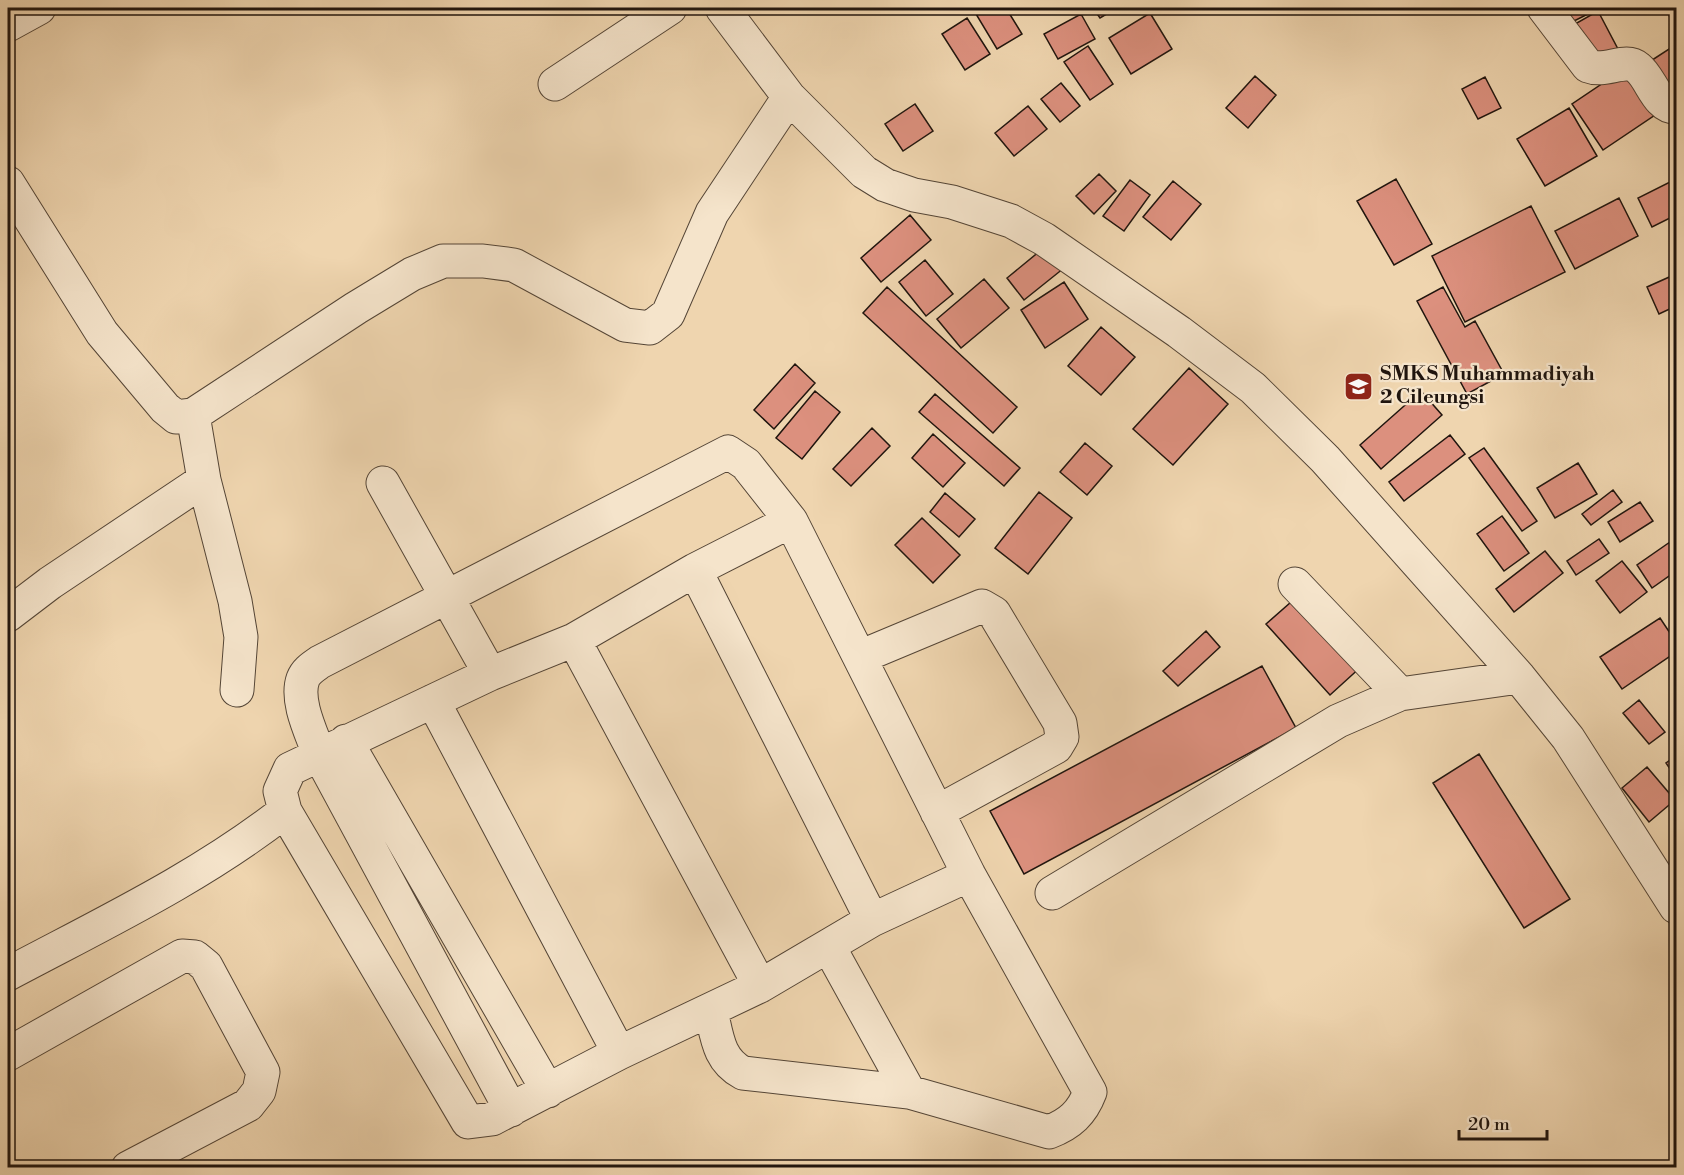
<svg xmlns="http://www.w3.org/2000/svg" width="1684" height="1175" viewBox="0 0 1684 1175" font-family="'Libre Bodoni',serif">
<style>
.building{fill:#dc907e;stroke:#20150e;stroke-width:1.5}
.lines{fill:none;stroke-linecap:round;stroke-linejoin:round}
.minor-casing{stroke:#544536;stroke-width:35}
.minor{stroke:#f5e4cb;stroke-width:33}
.labels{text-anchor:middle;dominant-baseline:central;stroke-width:4.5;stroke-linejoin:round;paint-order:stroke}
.poi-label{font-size:20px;font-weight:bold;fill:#20150e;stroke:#f5e4cb;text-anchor:start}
</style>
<rect width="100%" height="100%" fill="#efd5af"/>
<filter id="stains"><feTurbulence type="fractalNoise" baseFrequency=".00333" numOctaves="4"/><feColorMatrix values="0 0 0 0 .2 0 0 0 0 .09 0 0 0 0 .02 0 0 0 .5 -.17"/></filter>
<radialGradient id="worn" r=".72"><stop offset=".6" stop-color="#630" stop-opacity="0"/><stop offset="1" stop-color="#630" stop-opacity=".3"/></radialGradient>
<path class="building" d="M987 8H1006L1022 34 997 49 976 14Z
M1093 8H1117L1100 18Z
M1559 8H1600L1568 24Z
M1665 8H1676V16L1671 19Z
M1598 11 1619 51 1596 63 1575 24Z
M1150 13 1172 49 1131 74 1109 38Z
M1081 14 1095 39 1058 59 1044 34Z
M967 18 990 54 965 70 942 34Z
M1088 46 1113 84 1090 100 1064 62Z
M1669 49 1676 60V100L1646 64Z
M1627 67 1658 113 1603 150 1572 104Z
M1255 76 1276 95 1248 128 1226 108Z
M1485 77 1501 108 1478 119 1462 89Z
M1061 83 1080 106 1060 122 1041 99Z
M915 104 933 131 903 151 885 124Z
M1028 106 1047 129 1014 156 995 133Z
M1569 108 1597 156 1545 186 1517 139Z
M1099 174 1116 191 1094 214 1076 196Z
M1396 179 1432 244 1394 265 1357 201Z
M1676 179V215L1652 227 1638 198Z
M1130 180 1150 195 1124 231 1103 216Z
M1173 181 1201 204 1171 240 1143 217Z
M1619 198 1638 236 1575 269 1555 231Z
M1531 206 1565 272 1465 322 1432 256Z
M910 215 931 240 881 282 861 258Z
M1046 246 1064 268 1024 300 1007 278Z
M925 260 953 294 926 316 899 282Z
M1676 274V306L1659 314 1647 287Z
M984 279 1009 308 961 348 937 319Z
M1064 282 1088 319 1045 348 1021 310Z
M887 287 1017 407 993 433 863 313Z
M1443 287 1465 327 1475 321 1504 374 1467 394 1417 301Z
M1101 327 1135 357 1101 395 1068 366Z
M795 364 815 383 774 429 754 410Z
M1189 368 1228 404 1173 465 1133 429Z
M815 391 840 412 802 459 776 438Z
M1421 391 1442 415 1381 469 1360 445Z
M935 394 1020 468 1004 486 919 412Z
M872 428 890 446 851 486 833 469Z
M933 434 965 463 943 487 912 458Z
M1450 435 1465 454 1404 501 1389 482Z
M1085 443 1112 466 1087 495 1060 472Z
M1484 448 1537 521 1522 531 1469 458Z
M1578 463 1597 494 1555 518 1537 488Z
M1613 490 1622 502 1591 525 1582 514Z
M1039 492 1072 518 1028 574 995 548Z
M945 493 975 519 959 537 930 512Z
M1640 502 1653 521 1620 542 1608 522Z
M1502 516 1529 553 1504 571 1477 534Z
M922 518 960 555 933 583 895 545Z
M1599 539 1609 553 1576 575 1567 561Z
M1670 542 1676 552V571L1652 588 1637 565Z
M1545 551 1563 573 1514 612 1496 589Z
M1622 561 1647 592 1620 613 1596 581Z
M1299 595 1363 665 1330 695 1266 624Z
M1660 618 1676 642V652L1622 689 1600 657Z
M1206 631 1220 647 1178 686 1163 671Z
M1262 666 1296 728 1024 874 990 811Z
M1639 700 1665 732 1649 744 1623 713Z
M1479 754 1570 899 1524 928 1433 783Z
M1676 756V778L1666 763Z
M1647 767 1675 800 1649 822 1622 788Z"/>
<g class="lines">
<defs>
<path id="minor" d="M722 8 789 97 864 172 885 185 914 195 952 202 1011 221 1044 239 1179 332 1253 388 1325 459 1519 677 1568 738 1676 907
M1544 8 1588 66C1606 73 1625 57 1638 68 1651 78 1657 108 1676 107
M8 25 39 8
M555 84 670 8
M8 183 102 333 165 408 176 417 193 415 356 308 412 274 443 261H483L514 265 625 325 650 328 668 314 712 213 789 97
M193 415 204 480 235 601 241 637 237 690
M383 483 490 674
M695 570 872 920
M1295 584 1400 694
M8 615 50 583 204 480
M574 640 760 986
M860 657 982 606 994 613 1060 723 1062 737 1056 747 937 812
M433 701 619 1053
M346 741 548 1091
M285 811 468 1122 492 1119 619 1053 760 986 872 920 969 875
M1052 893 1338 721 1400 694 1519 677
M829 947 909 1092
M8 974C102 924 201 877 285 811L280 791 290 769 490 674 574 640 695 570 791 521 969 875 1090 1092C1082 1113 1070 1124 1049 1132L909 1092 743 1073C718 1060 717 1036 711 1011
M8 1054 182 956 195 957 206 966 263 1072 259 1091 248 1105 128 1168
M511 1110 319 754C312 734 295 701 303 679 306 671 313 667 320 662L728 452 746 464 791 521"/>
</defs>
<use href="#minor" class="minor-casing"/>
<use href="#minor" class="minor"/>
</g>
<defs>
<symbol id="school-square" viewBox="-11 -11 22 22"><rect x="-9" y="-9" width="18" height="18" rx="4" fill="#8f2418" stroke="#f5e4cb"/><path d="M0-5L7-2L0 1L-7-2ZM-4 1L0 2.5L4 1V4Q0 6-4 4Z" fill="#fff"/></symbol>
</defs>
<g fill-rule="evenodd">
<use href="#school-square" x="1342" y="370" width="33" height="33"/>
</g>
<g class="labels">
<g class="poi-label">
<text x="1380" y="374">SMKS Muhammadiyah<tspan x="1380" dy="23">2 Cileungsi</tspan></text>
</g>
</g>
<rect width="1684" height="1175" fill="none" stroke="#efd5af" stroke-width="30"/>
<rect x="9" y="9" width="1666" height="1157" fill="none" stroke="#20150e" stroke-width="3"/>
<rect x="15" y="15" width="1654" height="1145" fill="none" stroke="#20150e" stroke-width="1.5"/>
<path d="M1459 1130v9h88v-9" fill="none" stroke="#20150e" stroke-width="3"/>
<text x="1468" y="1130" font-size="18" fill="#20150e" stroke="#f5e4cb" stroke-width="4.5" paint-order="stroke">20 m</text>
<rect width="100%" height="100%" filter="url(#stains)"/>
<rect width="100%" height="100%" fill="url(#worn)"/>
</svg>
